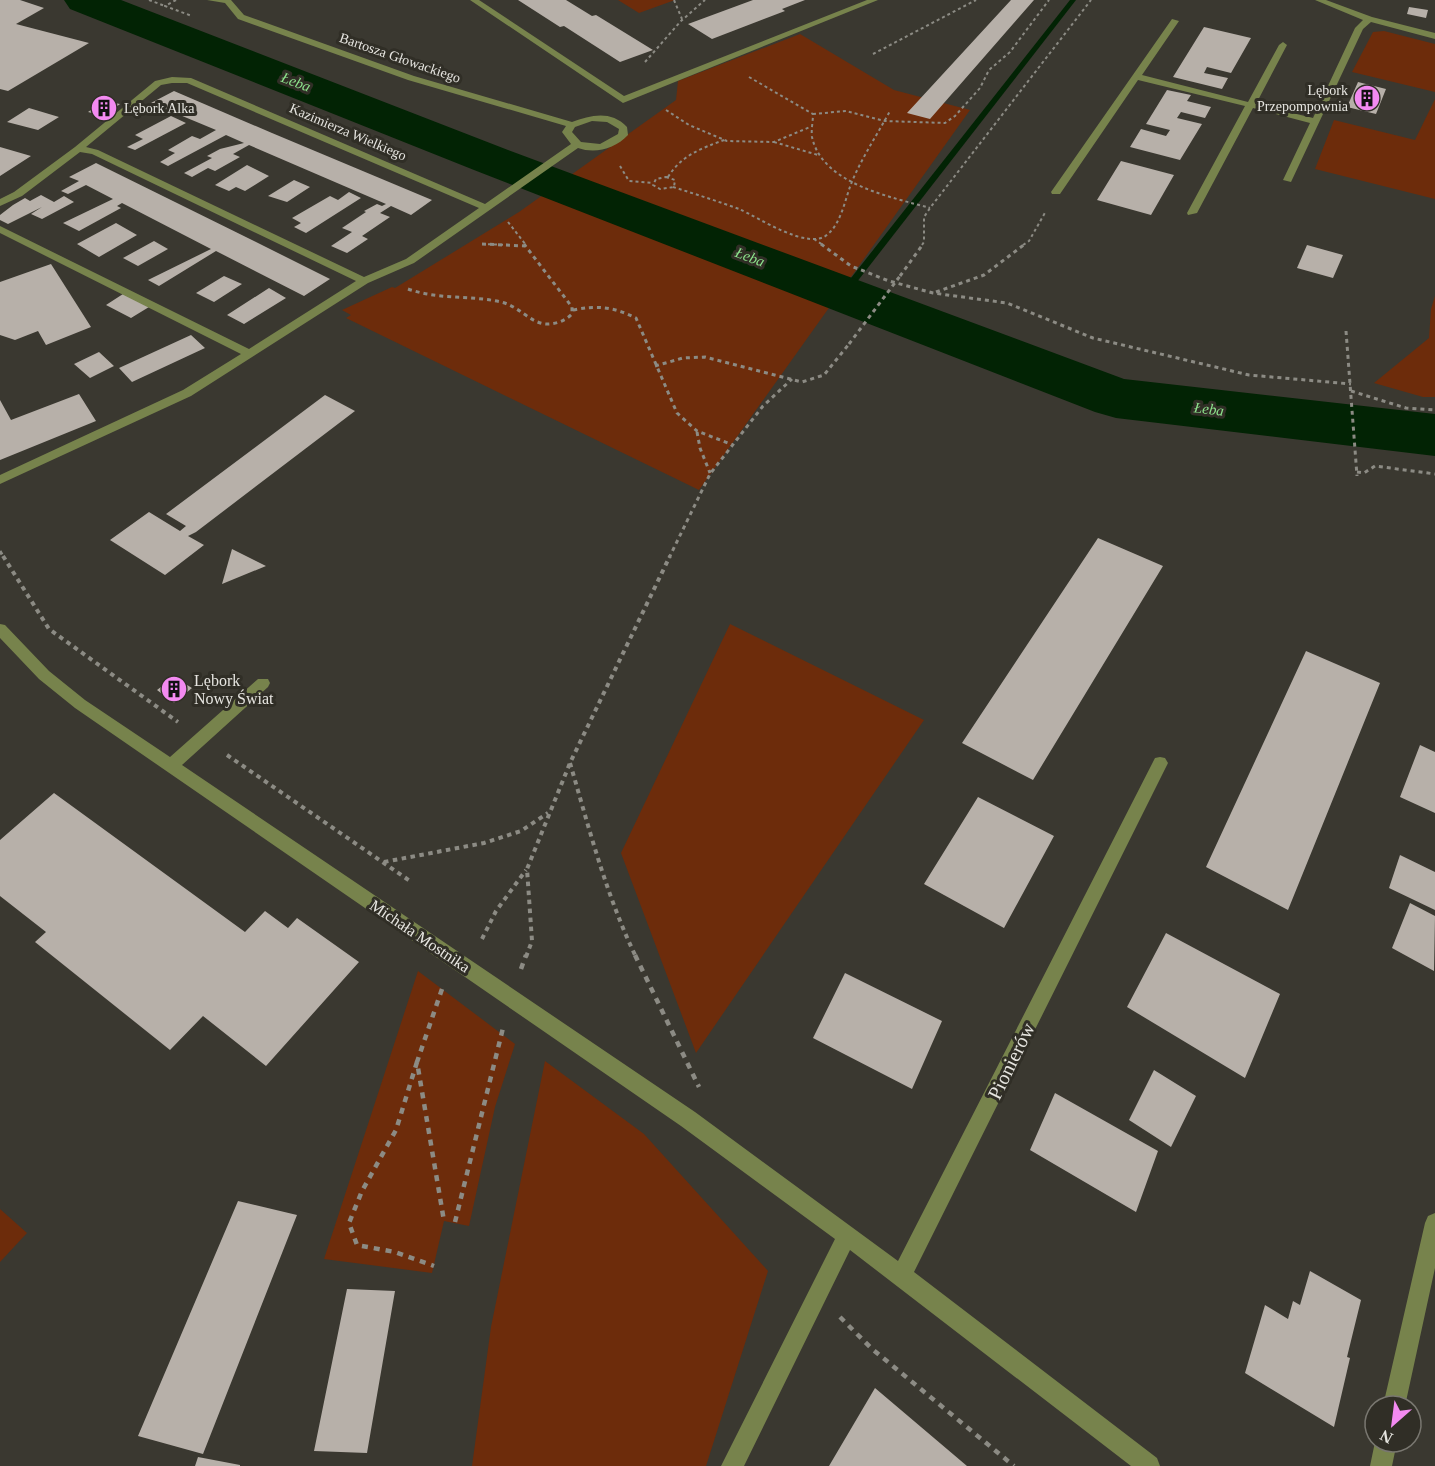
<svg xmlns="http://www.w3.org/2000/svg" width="1435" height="1466" viewBox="0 0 1435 1466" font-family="Georgia,serif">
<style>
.green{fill:#6d2c0b}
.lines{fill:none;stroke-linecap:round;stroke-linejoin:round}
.stream{fill:#022304;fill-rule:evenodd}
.river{fill:#022304;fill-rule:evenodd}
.building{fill:#b7b0a9}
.path-far3{stroke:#8c8b84;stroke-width:2;stroke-dasharray:3 3;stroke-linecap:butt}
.path-far2{stroke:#8c8b84;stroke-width:3;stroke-dasharray:4 4;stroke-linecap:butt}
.path-far1{stroke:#8c8b84;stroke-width:4;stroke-dasharray:4.5 4.5;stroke-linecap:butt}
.path{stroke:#8c8b84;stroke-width:4.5;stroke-dasharray:6 6;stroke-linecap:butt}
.minor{fill:#77834c;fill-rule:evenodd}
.path-bridge{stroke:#8c8b84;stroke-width:3;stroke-dasharray:4 4;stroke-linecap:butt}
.labels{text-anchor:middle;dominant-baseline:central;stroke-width:6;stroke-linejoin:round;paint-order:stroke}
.far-street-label{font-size:14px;fill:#e6e5e0;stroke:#302e26}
.far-poi-label{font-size:14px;fill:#e6e5e0;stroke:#302e26;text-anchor:end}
.far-water-label{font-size:15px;font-style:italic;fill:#8ce18b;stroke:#302e26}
.poi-label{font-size:16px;fill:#e6e5e0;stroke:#302e26;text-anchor:start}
.street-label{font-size:16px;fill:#e6e5e0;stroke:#302e26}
.near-street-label{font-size:20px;fill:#e6e5e0;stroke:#302e26}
</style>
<rect width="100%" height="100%" fill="#3a3830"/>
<path class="green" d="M618 0H675L639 13Z
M1384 31 1435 44V92L1352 72 1373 32Z
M800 34 894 90 970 110 699 490 346 318 351 315 342 310 392 287 395 288 519 212 676 100 678 81Z
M1435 99V199L1315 169 1334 120 1415 140Z
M1435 296V397H1423L1374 383 1429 338 1431 309Z
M730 624 924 720 696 1053 621 853Z
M418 971 515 1044 495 1107 469 1226 444 1221 432 1273 324 1259Z
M545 1061 644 1134 768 1271 706 1466H472L491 1327Z
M0 1209 27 1233 0 1262Z"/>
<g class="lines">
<path class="stream" d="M1070 0H1076L846 296H840V292Z"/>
<path class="river" d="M64 0H121L508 150 1124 379 1435 414V456L1116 418 1095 412 474 170 70 9Z"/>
</g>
<path class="building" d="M0 0H20L44 8 16 24 89 43 8 91 0 89Z
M518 0H566L592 16 596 15 653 50 620 62 564 26 560 27Z
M753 0H805L782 9 785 11 712 39 688 24Z
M1011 0H1034L930 119 907 113Z
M1409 7 1428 10 1426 18 1407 14Z
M1204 27 1251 38 1231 73 1207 67 1204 73 1228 78 1222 89 1173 77Z
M1358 82 1386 89 1376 114 1347 107Z
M1167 90 1191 95 1187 101 1211 107 1205 118 1181 112 1177 118 1202 124 1180 160 1130 147 1141 129 1166 136 1170 130 1146 124Z
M174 91 272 133 432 200 411 215 391 206 380 213 390 217 362 236 368 239 347 253 331 246 352 232 342 228 366 212 364 211 377 204 382 206 386 204 249 145 233 154 240 157 215 171 208 168 192 177 184 173 212 158 207 156 220 149 244 143 226 135 168 166 160 162 175 153 168 150 192 136 200 139 216 130 151 103Z
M104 101 120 104 104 116 88 112Z
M29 108 59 117 38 130 7 122Z
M171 116 186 123 135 150 127 147 143 139 135 135Z
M0 147 31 156 0 176Z
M1121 161 1174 175 1151 215 1097 200Z
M96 163 262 245 330 279 304 296 216 251 159 286 148 280 211 249 122 203 117 206 121 208 79 231 63 223 113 199 86 185 68 194 61 191 79 181 69 177Z
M247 165 269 176 245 191 236 187 229 191 215 185Z
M294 180 310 187 287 202 268 196Z
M349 192 361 198 306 233 294 227 301 223 292 218 330 196 338 200Z
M41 195 54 202 64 196 74 202 42 219 31 214 42 207 8 224 0 220V215L13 205 25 198 30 201Z
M116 223 137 235 99 257 77 244Z
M154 241 168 249 138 266 123 258Z
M1307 245 1343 255 1333 278 1297 268Z
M51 264 91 327 46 345 38 331 15 340 0 335V282Z
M224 276 242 284 214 302 196 293Z
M269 288 286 298 244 324 227 315Z
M123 294 149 307 131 318 106 305Z
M191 335 205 348 132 382 119 368Z
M99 352 114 366 90 378 74 364Z
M79 394 96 421 0 460V400L11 420Z
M325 395 355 411 196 532 188 536 204 545 165 575 110 540 149 512 180 531 186 526 166 514Z
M1098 538 1163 566 1033 780 962 743Z
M232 549 266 566 222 584Z
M1306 651 1380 683 1288 910 1206 867Z
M174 677 192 688 174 703 157 690Z
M1420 745 1435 752V813L1400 797Z
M54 793 245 932 265 911 288 928 297 918 359 962 266 1066 203 1016 170 1050 35 942 46 932 0 896V840Z
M978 797 1054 836 1004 928 924 884Z
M1400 855 1435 872V910L1389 888Z
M1410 903 1435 916 1434 971 1392 948Z
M1166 933 1280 994 1245 1078 1127 1007Z
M845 973 942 1021 912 1089 813 1038Z
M1154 1070 1196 1096 1171 1147 1129 1120Z
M1055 1093 1158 1151 1136 1212 1030 1150Z
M238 1201 297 1215 203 1454 138 1436Z
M1310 1271 1361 1300 1347 1357 1350 1358 1334 1427 1245 1373 1265 1305 1288 1319 1293 1301 1300 1305Z
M347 1289 395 1291 367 1453 314 1451Z
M875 1388 967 1466H829Z
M198 1457 240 1465V1466H195Z"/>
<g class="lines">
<path class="path-far3" d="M149 0 165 6
M176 0 165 6 192 16
M674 0 682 19
M873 54 976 0
M645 62 681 21 705 0
M749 77 813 114C813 121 811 130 812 137 822 184 891 197 930 208
M666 110 689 125 727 141 774 142 810 127
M813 114 846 111 885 121 945 123 955 116 980 88 989 70 1010 52 1049 0
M774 142 818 155
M620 166 629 181 653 183
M666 177 675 180 674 187 660 189 653 185 656 179Z
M668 177C682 155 700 149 724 140
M673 187C695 194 717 201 739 209 758 217 809 252 828 234 841 223 845 200 851 184 861 159 877 135 890 111
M508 222 526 245
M814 239 823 245
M482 244 510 245
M922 245 924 242V217L930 208 1091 0
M1023 245 1029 241 1046 211"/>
<path class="path-far2" d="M482 244 525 246
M821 244 851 266 889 281 933 293 1007 303 1093 338 1249 375 1351 384
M900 276 923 244
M408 289C439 300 470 295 501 302 519 306 531 324 547 324 556 324 565 321 572 314V307L524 244
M936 292 984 275 1025 244
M573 310C597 305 614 307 636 318L677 413 697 431 733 445
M1346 331 1357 476
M655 366 683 358 705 357 802 382 824 375 849 344
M1351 391 1406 408 1435 410
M697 432 700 448 710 473
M1357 472 1364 473 1375 466 1435 474
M0 551 4 558
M669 558 710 474 763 406 792 379"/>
<path class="path-far1" d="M3 556 49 629 178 722
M227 755 410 881
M570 763C589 828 606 895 636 957
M384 862 484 843 521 831 548 813
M482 939 496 911 526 870
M526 957 532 941 527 869 570 763 670 556"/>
<path class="path" d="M635 955 699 1087
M521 969 526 955
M442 989 417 1062 444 1221
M417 1062 396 1130 362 1191 349 1223 357 1245 395 1252 434 1266
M455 1222 503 1028
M840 1317 871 1348 1014 1466"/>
<path class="minor" d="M207 0H231L244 15 414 76 572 122C591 115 611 110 627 127L628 135C615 149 595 154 578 148L414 263 368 283 191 396 0 484V475L183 390 241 354 0 233V226L249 349 356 281 92 154 80 152 22 196 0 206V199L14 192 75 147 155 81 172 77 191 78 485 204 571 144 562 132 566 126 408 80 238 19 225 3ZM172 83H187L479 208 406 259 364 277 98 150 86 147 161 85ZM592 121 607 122 619 129 618 134 600 144 581 142 572 132 575 127Z
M470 0H479L624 96 867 0H878L623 103Z
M1315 0H1326L1372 17 1435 33V39L1371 22 1363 29 1291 182 1283 180 1310 123 1253 108 1197 213 1188 215 1187 213 1245 106 1138 80 1060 194H1052L1051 192 1172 19 1179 21 1142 75 1248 102 1279 45 1283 42 1287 45 1256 104 1313 118 1355 28 1363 20Z
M0 624 5 625 49 671 85 700 170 757 258 679H268L270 683 268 687 182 765 695 1112 898 1261 1155 758 1160 757 1165 758 1168 763 914 1272 1157 1458 1160 1466H1131L850 1250 744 1466H721L835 1239 681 1126 75 708 39 679 0 638Z
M1435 1213V1268L1405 1406H1383L1425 1223 1428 1216Z
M1375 1442H1397L1392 1466H1370Z"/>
<path class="path-bridge" d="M849 344 900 276"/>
</g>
<defs>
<symbol id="building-disc" viewBox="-11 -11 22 22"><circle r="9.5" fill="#f38af1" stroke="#302e26"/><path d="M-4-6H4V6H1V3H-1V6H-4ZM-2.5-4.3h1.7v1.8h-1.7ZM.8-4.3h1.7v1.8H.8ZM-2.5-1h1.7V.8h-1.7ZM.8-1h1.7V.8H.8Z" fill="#111"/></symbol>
</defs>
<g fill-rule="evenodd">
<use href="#building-disc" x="1352" y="83" width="30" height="30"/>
<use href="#building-disc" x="89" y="93" width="30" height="30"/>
<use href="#building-disc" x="159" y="674" width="30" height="30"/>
</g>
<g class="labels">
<g class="far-street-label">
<text transform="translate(400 58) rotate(19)">Bartosza Głowackiego</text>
<text transform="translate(348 132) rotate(23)">Kazimierza Wielkiego</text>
</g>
<g class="far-poi-label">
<text x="1348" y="90">Lębork<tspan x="1348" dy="16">Przepompownia</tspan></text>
<text x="124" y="108" text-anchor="start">Lębork Alka</text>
</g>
<g class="far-water-label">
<text transform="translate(296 82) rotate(21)">Łeba</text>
<text transform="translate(750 257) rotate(21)">Łeba</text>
<text transform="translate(1209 409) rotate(7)">Łeba</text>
</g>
<g class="poi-label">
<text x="194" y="680">Lębork<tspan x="194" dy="18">Nowy Świat</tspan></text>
</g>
<g class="street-label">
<text transform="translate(420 936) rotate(34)">Michała Mostnika</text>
</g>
<g class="near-street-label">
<text transform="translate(1011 1061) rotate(-64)">Pionierów</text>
</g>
</g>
<g transform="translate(1393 1424) rotate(208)"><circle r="28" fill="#302e26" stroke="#797770" stroke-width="1.5"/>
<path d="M0-4.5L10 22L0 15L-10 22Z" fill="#f38af1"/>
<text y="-9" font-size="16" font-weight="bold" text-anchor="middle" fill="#e6e5e0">N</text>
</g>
</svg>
